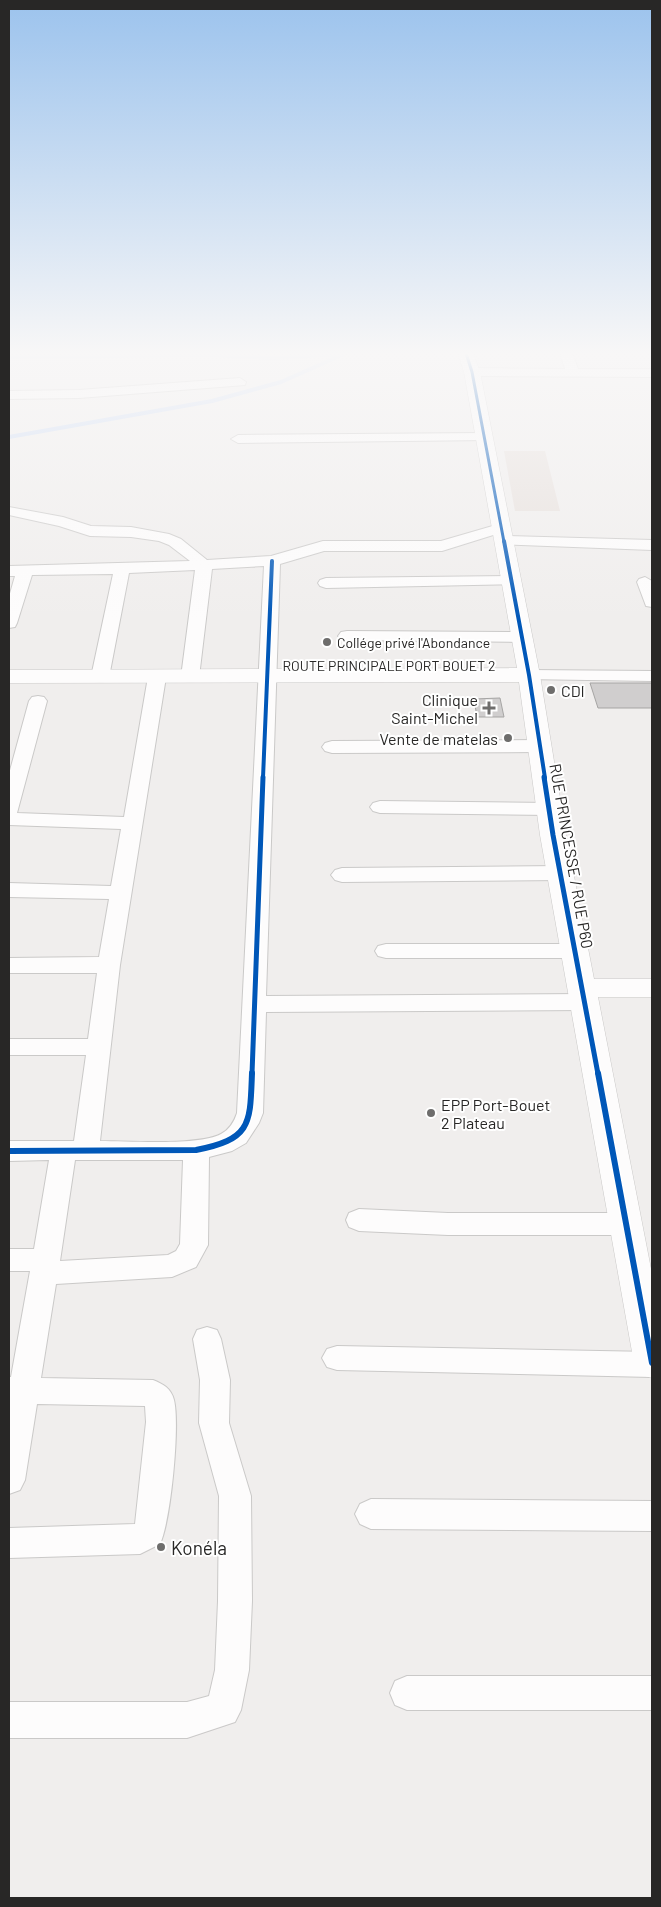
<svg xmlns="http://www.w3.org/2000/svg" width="661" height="1907" viewBox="0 0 661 1907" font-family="Barlow,sans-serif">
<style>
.built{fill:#e7e0dc}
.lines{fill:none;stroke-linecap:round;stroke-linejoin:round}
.stream{stroke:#cadaf5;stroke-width:4}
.building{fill:#d0cece;stroke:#a6a5a4}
.street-casing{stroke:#cac9c8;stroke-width:2}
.secondary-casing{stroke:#cac9c8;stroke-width:1}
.street{fill:#fdfcfc;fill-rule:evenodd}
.secondary{fill:#fdfcfc;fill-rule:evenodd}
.cycleway-far3-casing{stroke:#fff;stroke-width:5}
.cycleway-far2-casing{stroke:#fff;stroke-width:6}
.cycleway-far1-casing{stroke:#fff;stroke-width:8}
.cycleway-casing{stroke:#fff;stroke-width:9}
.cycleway-far3{stroke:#0057b8;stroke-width:3}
.cycleway-far2{stroke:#0057b8;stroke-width:4}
.cycleway-far1{stroke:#0057b8;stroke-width:5}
.cycleway{stroke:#0057b8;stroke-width:6}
.poi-dot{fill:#6e6d6c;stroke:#fff;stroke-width:2}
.labels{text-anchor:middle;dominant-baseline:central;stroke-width:4;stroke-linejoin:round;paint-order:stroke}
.far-poi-label{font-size:14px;fill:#282726;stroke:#fff;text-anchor:start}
.far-street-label{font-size:14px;fill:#282726;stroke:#fff}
.poi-label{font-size:16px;fill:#282726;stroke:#fff;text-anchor:start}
.street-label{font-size:16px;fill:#282726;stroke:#fff}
.near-poi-label{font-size:19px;fill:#282726;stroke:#fff;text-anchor:start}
</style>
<rect width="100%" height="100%" fill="#f0eeed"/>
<path class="built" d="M504 451H545L560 511H515Z"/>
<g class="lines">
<path class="stream" d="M9 357 209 355 273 358 340 354
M9 437 212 401 281 382 344 354"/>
</g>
<path class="building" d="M590 683H652V708H598Z
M500 698 504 717H477L474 699Z"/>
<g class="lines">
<defs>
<path id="street" d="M560 353H572L578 369H652V377L472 376 466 372 472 368 565 369Z
M240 378 246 382 245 385 79 398 9 399V391L79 390Z
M484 433 491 437 489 440 238 443 231 439 238 435Z
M9 507 63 517 91 526 131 527 169 534 181 539 207 560 271 556 323 541H441L496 525H506L509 528 506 531 442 551H324L280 564 266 996 585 994 593 996 597 1002 593 1008 585 1010 266 1012 263 1113 259 1123 246 1143 232 1151 209 1157 208 1245 196 1267 172 1277 56 1284 41 1378 153 1380C163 1384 171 1388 174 1400 180 1425 171 1520 160 1544L140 1554 9 1558V1528L135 1524 146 1422 145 1406 37 1404 25 1480 20 1490 9 1494V1377H11L30 1271H9V1249H34L49 1160 9 1161V1141H74L86 1055H9V1039H88L97 973H9V958L99 957 109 899 9 897V883L111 886 121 829 9 825V774L29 701 32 697 38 696 44 697 47 701 17 813 124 817 148 677 151 673 157 672 163 673 166 677 120 965 100 1141C128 1141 199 1146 221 1134 230 1129 234 1122 237 1113L264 566 212 569 199 677 196 681 190 682 184 681 181 677 195 570 129 573 109 677 106 681 100 682 94 681 91 677 113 574 32 575 17 623 15 627 9 628V597L15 576H9V566L190 561 169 545 159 541 131 537 90 536 59 526 9 515ZM75 1160H183L180 1244 176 1251 168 1255 60 1261Z
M504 536 652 540V550L498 544 496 541 498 538Z
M511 576 517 578 519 581 517 584 326 588 320 586 318 583 320 580 326 578Z
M645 577 652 581V607L646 606 637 582 639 579Z
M347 631 522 632 528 633 531 637 528 641 522 642 341 640 338 636 341 632Z
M529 670 652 671V681L523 679 520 675 523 671Z
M540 740 547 742 550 746 547 750 540 752 332 753 325 751 322 747 325 743 332 741Z
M380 801 550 803 557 805 560 809 557 813 550 815 380 813 373 811 370 807 373 803Z
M561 866 568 868 572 873 568 878 561 880 342 882 335 880 331 875 335 870 342 868Z
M386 944H575L583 946 586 951 583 956 575 958H386L378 956 375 951 378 946Z
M359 1209 448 1213H626L636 1216 640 1224 636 1232 626 1235H448L359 1231 349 1227 346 1220 349 1213Z
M207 1327 217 1330 221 1339 230 1380 229 1423 251 1496 252 1601 249 1670 241 1710 235 1722 187 1738H9V1702H187L209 1696 215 1670 218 1601 219 1496 199 1423 200 1380 193 1339 197 1330Z
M337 1346 652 1352V1377L337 1370 327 1367 322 1358 327 1349Z
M371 1499 652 1501V1531L371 1529 360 1524 355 1514 360 1504Z
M407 1676H652V1710H407L395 1705 390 1693 395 1681Z"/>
<path id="secondary" d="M458 353H473L480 372 540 675 566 835 594 979H652V997H598L652 1274V1378L639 1374 634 1363 540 835 519 682 9 683V670L517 668 464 372Z"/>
</defs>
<use href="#street" class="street-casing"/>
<use href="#secondary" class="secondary-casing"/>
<use href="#street" class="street"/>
<use href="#secondary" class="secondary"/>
<defs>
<path id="cycleway-far3" d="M466 353 472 372 504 542"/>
<path id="cycleway-far2" d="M504 541 529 675 545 778
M263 778 272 561"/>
<path id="cycleway-far1" d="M544 777 553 835 598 1074
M252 1074 263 777"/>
<path id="cycleway" d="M598 1073 652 1363
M9 1151 196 1150C252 1139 250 1124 252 1073"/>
</defs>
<use href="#cycleway-far3" class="cycleway-far3-casing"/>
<use href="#cycleway-far2" class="cycleway-far2-casing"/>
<use href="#cycleway-far1" class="cycleway-far1-casing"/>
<use href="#cycleway" class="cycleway-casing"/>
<use href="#cycleway-far3" class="cycleway-far3"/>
<use href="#cycleway-far2" class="cycleway-far2"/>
<use href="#cycleway-far1" class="cycleway-far1"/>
<use href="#cycleway" class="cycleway"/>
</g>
<linearGradient id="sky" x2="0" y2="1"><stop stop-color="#9cc3ed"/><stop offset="0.57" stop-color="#f8f7f7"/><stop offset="1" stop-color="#f8f7f7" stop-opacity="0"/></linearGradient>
<rect width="661" height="620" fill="url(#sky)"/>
<g class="poi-dot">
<circle cx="327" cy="642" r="5"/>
<circle cx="551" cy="690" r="5"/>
<path d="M486.5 700.5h5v5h5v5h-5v5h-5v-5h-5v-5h5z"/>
<circle cx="508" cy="738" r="5"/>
<circle cx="431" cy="1113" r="5"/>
<circle cx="161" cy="1547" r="5"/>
</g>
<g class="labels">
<g class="far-poi-label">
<text x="337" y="642">Collége privé l'Abondance</text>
</g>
<g class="far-street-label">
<text x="389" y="665">ROUTE PRINCIPALE PORT BOUET 2</text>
</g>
<g class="poi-label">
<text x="561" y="690">CDI</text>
<text x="478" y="699" text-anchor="end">Clinique<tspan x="478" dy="18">Saint-Michel</tspan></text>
<text x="498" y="738" text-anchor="end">Vente de matelas</text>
<text x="441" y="1104">EPP Port-Bouet<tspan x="441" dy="18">2 Plateau</tspan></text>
</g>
<g class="street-label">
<text transform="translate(572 856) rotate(80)">RUE PRINCESSE / RUE P60</text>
</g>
<g class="near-poi-label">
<text x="171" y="1547">Konéla</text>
</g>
</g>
<rect width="661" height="1907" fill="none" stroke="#282726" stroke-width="20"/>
</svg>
